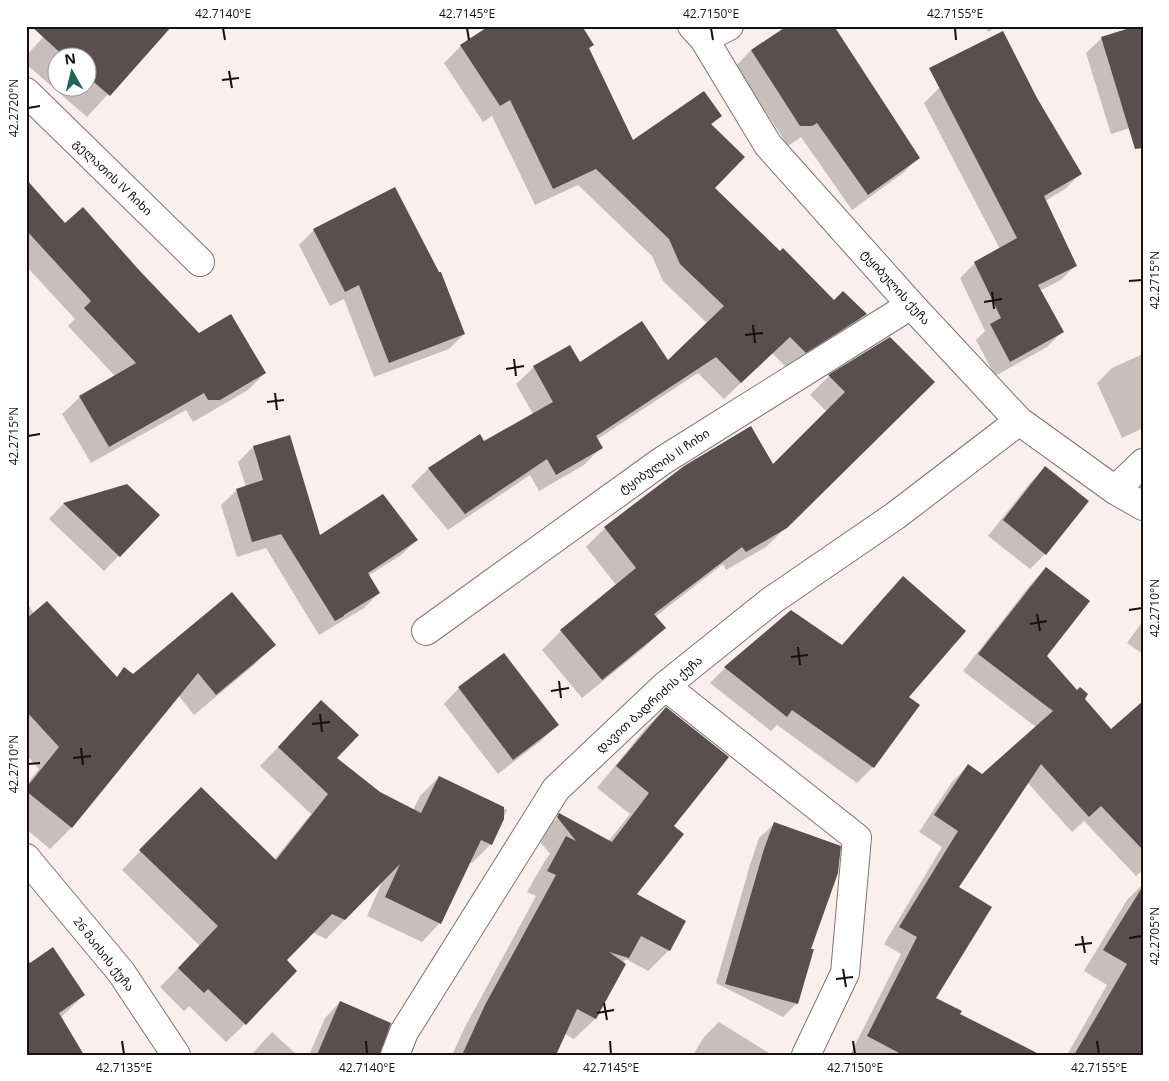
<svg xmlns="http://www.w3.org/2000/svg" width="1169" height="1081" viewBox="0 0 1169 1081" font-family="'Open Sans','Noto Sans Georgian',sans-serif">
<style>
.shadow{fill:#0003;fill-rule:evenodd}
.building{fill:#594f4e}
.lines{fill:none;stroke-linecap:round;stroke-linejoin:round}
.minor-casing{stroke:#7f7472;stroke-width:30}
.major-casing{stroke:#7f7472;stroke-width:30}
.minor{stroke:#fff;stroke-width:28}
.major{stroke:#fff;stroke-width:28}
.ticks{fill:none;stroke:#151110;stroke-width:2}
.labels{text-anchor:middle;dominant-baseline:central;stroke-width:5;stroke-linejoin:round;paint-order:stroke}
.street-label{font-size:12px;fill:#151110;stroke:#fff}
.neatline{fill:none;stroke:#151110;stroke-width:2}
.ticks-label{font-size:12px;text-anchor:middle;fill:#151110}
</style>
<rect width="100%" height="100%" fill="#fbefed"/>
<path class="shadow" d="M53 26H171L87 117 26 64V56ZM58 58H88V88H58Z
M486 26H580L592 45 588 49 633 142 720 116 711 125 713 188 780 253 834 301 865 314 848 331 788 369 772 353 724 399 698 373 596 440 601 448 584 465 539 491 530 475 448 530 411 486 428 469 479 435 484 442 533 414 516 384 534 367 570 347 580 364 667 362 708 324 663 281 652 256 578 185 535 205 492 116 483 122 444 63 461 46 487 28Z
M985 26H998L988 32Z
M1102 38 1143 124 1111 134 1086 53Z
M751 50 918 158 903 173 852 210 801 137 788 146 736 66Z
M939 88 1036 98 1080 174 1065 189 1045 201 1076 265 1061 280 1039 291 1062 332 1047 347 995 376 976 340 985 331 960 278 975 263 1000 249 924 103Z
M26 181 64 225 138 271 199 334 265 373 248 390 193 422 186 410 91 463 62 414 80 397 116 377 68 326 75 319 26 266Z
M314 230 464 334 449 349 374 377 344 299 330 306 299 245Z
M889 338 933 382 766 547 726 570 723 564 655 617 664 628 645 647 582 698 542 650 561 631 617 586 586 547 605 528 773 466 827 412 810 395 829 376Z
M1143 354V428L1122 438 1097 383 1112 368Z
M253 447 319 536 417 540 401 555 368 576 379 593 364 608 319 635 266 548 237 557 221 505 237 490 246 487 238 462Z
M1045 468V554L1030 569 988 536 1030 483Z
M127 485 158 515 104 571 49 519 63 504Z
M1046 568 1045 656 1111 730 1143 703V870L1136 876 1084 821 1072 832 1027 782 957 887 935 998 959 1015 1036 1055H855L851 1053 901 954 884 944 942 847 919 832 952 782 968 766 982 775 1036 727 963 671 1030 585Z
M26 601 34 614 116 678 125 669 133 676 274 645 253 666 194 715 178 695 72 827 50 849 26 829V785L39 769 26 755Z
M791 611 918 706 873 767 857 783 777 725 771 731 710 683 725 668Z
M1143 621V654L1127 643Z
M504 655 557 725 542 740 498 774 444 704 459 688Z
M666 708 672 826 635 894 685 921 669 950 648 971 626 959 622 963 624 964 595 1019 574 1039 565 1034 555 1055H452L465 1027 536 896 527 892 546 859 550 854 537 838 560 815 608 842 630 814 597 788 645 729Z
M303 721 336 759 380 793 413 810 420 796 439 777 507 810 491 844 472 863 470 862 440 923 422 942 367 916 383 880 326 939 312 932 285 960 245 1024 226 1042 189 1006 184 1011 160 987 200 946 122 870 182 808 274 860 311 814 260 766Z
M775 823 809 949 798 1002 783 1017 716 983 750 865 759 838Z
M1143 884V1055H1067L1107 985 1084 971 1127 900Z
M26 967 84 995 61 1017Z
M340 1002 379 1055H309L325 1018Z
M719 1022 772 1055H693L704 1037Z
M272 1032 297 1055H251Z"/>
<path class="building" d="M31 26H172L110 96 88 77V58H66Z
M489 26H582L594 45 589 48 633 140 704 91 722 116 711 124 745 157 715 188 780 251 783 248 834 300 843 291 867 314 806 353 790 337 741 383 716 357 596 436 603 448 556 475 547 459 465 514 428 468 480 434 484 441 553 402 533 366 570 345 580 362 642 321 668 360 724 306 680 264 669 239 596 169 553 189 510 100 500 106 460 45Z
M787 26H834L920 158 868 195 817 123 812 126H800L751 50Z
M1136 26H1143V148L1135 149 1101 37Z
M1003 31 1037 98 1082 174 1044 196 1077 266 1038 285 1064 332 1010 362 990 324 1001 318 974 262 1017 238 929 68Z
M26 179 65 223 83 207 139 270 199 333 231 314 266 373 220 400H208L204 393 109 447 79 396 136 363 84 308 91 301 26 230Z
M395 187 439 272H441L465 334 389 363 359 285 345 292 313 229Z
M890 337 935 382 787 528 746 552 742 547 654 614 666 628 602 680 560 630 636 568 604 527 684 466 751 426 773 464 845 392 828 375Z
M290 435 320 535 383 494 418 540 368 573 380 593 344 615V616L335 621 281 534 252 542 236 489 263 480 253 446Z
M1045 466 1089 501 1046 555 1003 520Z
M127 484 160 515 120 557 63 503Z
M1046 567 1090 601 1047 656 1077 690 1080 687 1088 694 1085 699 1111 729 1143 701V850L1101 806 1089 817 1041 764 959 887 992 907 936 998 962 1011 960 1014 1041 1055H903L867 1036 917 937 899 927 958 831 934 815 968 764 982 774 1053 711 978 654Z
M903 576 966 631 909 697 920 705 874 768 792 710 787 717 724 667 791 610 842 645Z
M232 592 276 645 216 695 198 673 72 828 26 791V788L59 747 26 711V619L47 601 117 677 124 667 133 674Z
M504 653 559 725 513 760 458 687Z
M321 700 359 735 337 758 380 792 421 813 439 776 504 807V819L492 845 481 840 441 924 385 897 400 864 345 920 332 914 287 960 297 971 246 1025 208 989 204 993 178 968 218 926 139 850 201 787 276 860 328 794 278 747Z
M666 707 729 757 674 826 684 834 637 894 686 921 670 951 641 936 629 958 609 952 626 964 596 1019 577 1009 556 1055H462L485 1005 556 875 547 871 566 836 576 841 557 817 559 813 612 842 649 793 616 766Z
M774 822 841 846 838 873 811 949H814L798 1004 725 984 764 849Z
M1143 886V1055H1074L1127 964 1103 950Z
M53 947 85 995 59 1013 84 1055H26V956L30 963Z
M340 1001 391 1023 380 1055H317Z"/>
<g class="lines">
<defs>
<path id="minor" d="M692 26 704 39 768 145 911 305 1019 421 1115 490 1143 506
M704 39 729 26
M26 92 200 262
M1115 490 1143 463
M426 631 662 461 911 305
M665 686 857 838 845 973 806 1055
M395 1055 404 1032 556 789 665 686 771 601 895 516 1019 421"/>
<path id="major" d="M26 858 121 972 176 1055"/>
</defs>
<use href="#minor" class="minor-casing"/>
<use href="#major" class="major-casing"/>
<use href="#minor" class="minor"/>
<use href="#major" class="major"/>
</g>
<path class="ticks" d="M223 28 225 40M467 28 469 40M711 28 713 40M955 28 956 40M229 71 232 88M222 80 239 78M28 108 40 106M1129 281 1142 280M992 292 994 309M984 302 1002 299M753 325 755 343M745 335 763 333M514 359 516 376M506 369 524 366M275 393 277 410M267 402 284 400M28 436 40 434M1129 610 1142 608M1037 614 1040 631M1030 624 1047 621M798 647 800 665M791 657 808 655M559 681 561 698M551 691 569 688M320 714 322 732M312 724 330 722M81 748 83 765M73 758 91 756M28 764 40 763M1082 936 1085 953M1129 938 1142 936M1075 945 1092 943M843 969 846 987M836 979 853 977M604 1003 607 1020M597 1013 614 1010M122 1041 124 1054M366 1041 367 1054M610 1041 611 1054M853 1041 855 1054M1097 1041 1099 1054"/>
<g class="labels">
<g class="street-label">
<text transform="translate(113 177) rotate(44)">გელათის IV ჩიხი</text>
<text transform="translate(896 287) rotate(48)">ტყიბულის ქუჩა</text>
<text transform="translate(664 461) rotate(-34)">ტყიბულის II ჩიხი</text>
<text transform="translate(649 704) rotate(-42)">დავით ბადრიძის ქუჩა</text>
<text transform="translate(104 954) rotate(52)">26 მაისის ქუჩა</text>
</g>
</g>
<rect width="1169" height="1081" fill="none" stroke="#ffffff" stroke-width="55"/>
<g transform="translate(72 72) rotate(352)"><circle r="24" fill="#ffffff" stroke="#a1a09f"/>
<path d="M0-4L9 19L0 12L-9 19Z" fill="#1f6558"/>
<text y="-8" font-size="14" font-weight="bold" text-anchor="middle" fill="#151110">N</text>
</g>
<rect x="28" y="28" width="1114" height="1026" class="neatline"/>
<g class="ticks-label">
<text x="223" y="18">42.7140°E</text>
<text x="467" y="18">42.7145°E</text>
<text x="711" y="18">42.7150°E</text>
<text x="955" y="18">42.7155°E</text>
<text transform="translate(14 108) rotate(-90)" y="4">42.2720°N</text>
<text transform="translate(1155 280) rotate(-90)" y="4">42.2715°N</text>
<text transform="translate(14 436) rotate(-90)" y="4">42.2715°N</text>
<text transform="translate(1155 608) rotate(-90)" y="4">42.2710°N</text>
<text transform="translate(14 764) rotate(-90)" y="4">42.2710°N</text>
<text transform="translate(1155 936) rotate(-90)" y="4">42.2705°N</text>
<text x="124" y="1072">42.7135°E</text>
<text x="367" y="1072">42.7140°E</text>
<text x="611" y="1072">42.7145°E</text>
<text x="855" y="1072">42.7150°E</text>
<text x="1099" y="1072">42.7155°E</text>
</g>
</svg>
